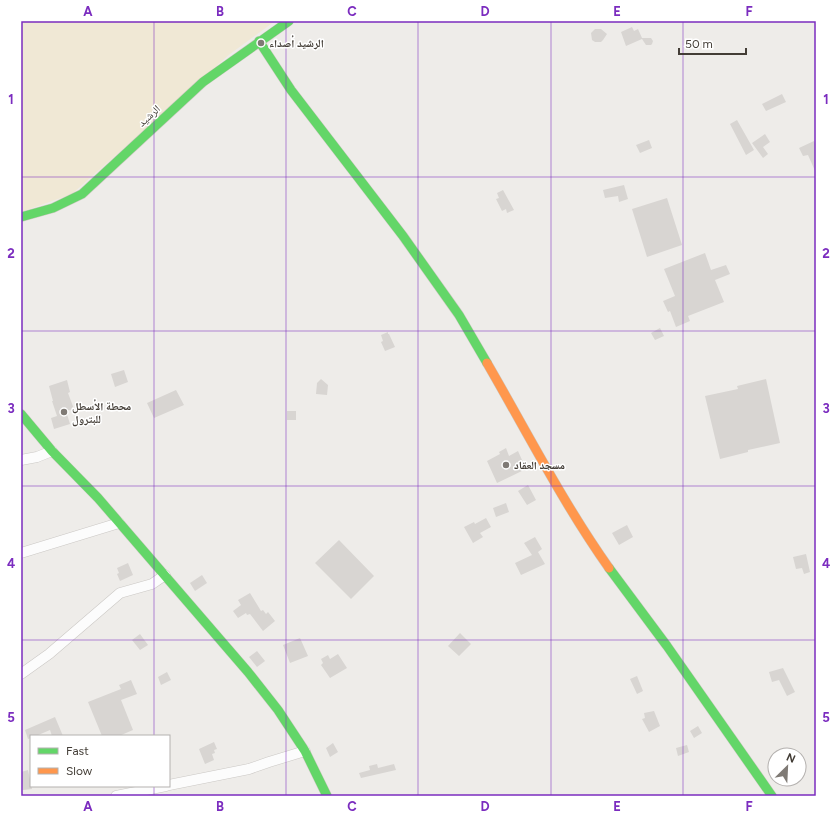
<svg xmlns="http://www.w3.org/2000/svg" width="837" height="817" viewBox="0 0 837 817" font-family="Figtree,'Noto Naskh Arabic',sans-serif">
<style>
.sand{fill:#f0e8d5}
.building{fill:#d8d5d2}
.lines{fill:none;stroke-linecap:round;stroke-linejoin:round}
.street-casing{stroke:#cbc8c5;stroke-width:11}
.fast-casing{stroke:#ccc8c1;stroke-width:10}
.slow-casing{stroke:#ccc8c1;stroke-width:10}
.street{stroke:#fcfcfc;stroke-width:10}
.fast{stroke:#63d668;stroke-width:9}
.slow{stroke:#ff974d;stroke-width:9}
.grid{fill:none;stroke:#7b2cbf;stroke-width:1;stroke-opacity:0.55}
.poi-dot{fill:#7f7a75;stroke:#fff;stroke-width:1.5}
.labels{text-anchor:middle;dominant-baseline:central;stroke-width:3;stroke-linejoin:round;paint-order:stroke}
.poi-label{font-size:11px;font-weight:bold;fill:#433d36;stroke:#fff;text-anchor:start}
.street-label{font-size:11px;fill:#433d36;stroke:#fff}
.neatline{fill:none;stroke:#7b2cbf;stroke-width:1.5}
.grid-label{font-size:13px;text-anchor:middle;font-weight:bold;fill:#7b2cbf}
</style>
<rect width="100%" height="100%" fill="#eeece9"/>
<path class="sand" d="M21 21H275L230 54 72 194 21 212Z"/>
<path class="building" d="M632 27 634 31 638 29 642 38H651L653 41 652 44 651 45H646L642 39 626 46 621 32Z
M595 29H601L607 34 603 40 601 42H595L592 40 591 33Z
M782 94 786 102 766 111 762 104Z
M737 120 754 150 746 155 730 124Z
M765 134 770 142 763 147 768 154 763 158 752 143Z
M649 140 652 148 640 153 636 145Z
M814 141 816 145V173L808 155 803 156 799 148Z
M624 185 628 199 619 202 618 196 605 198 603 190Z
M503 190 514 210 507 213 506 209 502 211 496 199 499 198 497 193Z
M667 198 682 245 647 257 632 209Z
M705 253 711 270 726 265 730 274 715 280 724 302 688 316 690 321 676 327 670 311 668 312 663 301 675 296 664 269Z
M660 328 664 336 655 340 651 333Z
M388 332V334H389L395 347 385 351 381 342 383 341 381 335Z
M124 370 128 382 115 387 111 374Z
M321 379 328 385 327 395 316 394 317 383Z
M766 379 780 443 748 450V452L720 459 705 396 738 389 737 386Z
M67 380 70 392 68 393 74 409 66 411 70 424 54 429 51 418 57 416 52 401H53L49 386Z
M176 390 184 405 154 418 147 403Z
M287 411H296V420H287Z
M506 448 509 456 518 451 526 469 497 483 487 461 500 454 499 452Z
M528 485 536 500 527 505 518 491Z
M506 503 509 512 496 517 493 508Z
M486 518 491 527 480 533 483 537 473 543 464 527 474 522 475 524Z
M627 525 633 537 619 545 612 533Z
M535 537 542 549 538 552 545 564 521 575 515 563 532 555 524 543Z
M339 540 374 576 351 599 315 563Z
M806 554 810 572 804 574 802 568 796 569 793 557Z
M128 563 133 575 120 581 117 574 119 573 117 568Z
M202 575 207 583 195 591 190 583Z
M250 593 261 611 263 610 266 614 268 612 275 621 263 631 250 614 247 615 246 613 238 618 233 611 241 605 238 600Z
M460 633 471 644 459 656 448 646Z
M140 634 148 645 140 650 132 640Z
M300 638 308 656 290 663 283 645Z
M257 651 265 661 257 667 249 657Z
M338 654 347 668 330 678 321 665 323 663 321 659 328 655 330 659Z
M783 668 795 692 787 696 779 680 772 682 769 672Z
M167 672 171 680 161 685 158 677Z
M637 676 643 691 637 694 630 679Z
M131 680 137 694 121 700 133 730 119 736H102L88 702 121 689 119 685Z
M654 711 660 726 649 732 642 719 645 718 644 713Z
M55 717 63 736H52L50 730 36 736H31V738L28 739 25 730Z
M698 726 702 733 694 738 690 731Z
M214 742 217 749 214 750 215 753 212 754 214 760 205 764 199 749Z
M333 743 338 752 330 757 326 748Z
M687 745 689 752 678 756 676 748Z
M377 764 378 768 394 764 396 770 361 778 359 773 370 770 369 766Z
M28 770 32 789 23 790 21 772Z"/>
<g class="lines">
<defs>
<path id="street" d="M21 460 37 457 52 451
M21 553 119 523
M21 674 49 654 120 593 152 584 165 575
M169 785 249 769 269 762 305 751
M116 796 166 786"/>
<path id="fast" d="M259 41 291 90 403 236 459 315 487 363
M21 217 53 208 82 194 203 82 289 21
M21 414 52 451 98 498 248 672 278 710 305 751 327 796
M609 568 667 646 772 796"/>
<path id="slow" d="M487 363C527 432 563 503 609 568"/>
</defs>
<use href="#street" class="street-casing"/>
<use href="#fast" class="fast-casing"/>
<use href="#slow" class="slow-casing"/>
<use href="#street" class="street"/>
<use href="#fast" class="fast"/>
<use href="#slow" class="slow"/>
</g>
<path class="grid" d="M154 21V736M286 21V796M418 21V796M551 21V796M683 21V796M21 177H816M21 331H816M21 486H816M21 640H816M154 786V796"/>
<g class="poi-dot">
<circle cx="261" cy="43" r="4"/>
<circle cx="64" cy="412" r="4"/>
<circle cx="506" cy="465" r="4"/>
</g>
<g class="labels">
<g class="poi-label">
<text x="269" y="43">الرشيد أصداء</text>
<text x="72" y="406">محطة الأسطل<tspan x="72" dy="13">للبترول</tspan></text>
<text x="514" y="465">مسجد العقاد</text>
</g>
<g class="street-label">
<text transform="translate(149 116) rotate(-43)">الرشيد</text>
</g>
</g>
<rect width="837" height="817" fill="none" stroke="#ffffff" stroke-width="44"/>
<rect x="30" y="735" width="140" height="52" fill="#ffffff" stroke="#b4b1af"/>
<rect x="38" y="748" width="20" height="6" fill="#63d668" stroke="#b4b1af"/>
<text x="66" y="755" font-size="12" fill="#433d36">Fast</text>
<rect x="38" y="768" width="20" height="6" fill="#ff974d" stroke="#b4b1af"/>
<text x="66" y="775" font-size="12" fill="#433d36">Slow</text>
<g transform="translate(787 767) rotate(24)"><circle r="19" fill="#ffffff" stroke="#b4b1af"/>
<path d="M0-3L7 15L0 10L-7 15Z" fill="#7f7a75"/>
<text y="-6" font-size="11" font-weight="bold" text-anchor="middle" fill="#433d36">N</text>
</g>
<path d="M679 48v6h67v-6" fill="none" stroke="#433d36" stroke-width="2"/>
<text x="685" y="48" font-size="12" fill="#433d36" stroke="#ffffff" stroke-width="3" paint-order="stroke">50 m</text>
<rect x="22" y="22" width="793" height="773" class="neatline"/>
<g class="grid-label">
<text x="88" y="16">A</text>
<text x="220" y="16">B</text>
<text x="352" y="16">C</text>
<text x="485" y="16">D</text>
<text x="617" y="16">E</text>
<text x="749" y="16">F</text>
<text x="11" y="104">1</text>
<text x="826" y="104">1</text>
<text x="11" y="258">2</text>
<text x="826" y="258">2</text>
<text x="11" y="413">3</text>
<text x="826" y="413">3</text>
<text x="11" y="568">4</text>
<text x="826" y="568">4</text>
<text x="11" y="722">5</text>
<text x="826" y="722">5</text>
<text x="88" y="811">A</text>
<text x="220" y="811">B</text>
<text x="352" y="811">C</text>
<text x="485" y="811">D</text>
<text x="617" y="811">E</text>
<text x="749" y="811">F</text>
</g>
</svg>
